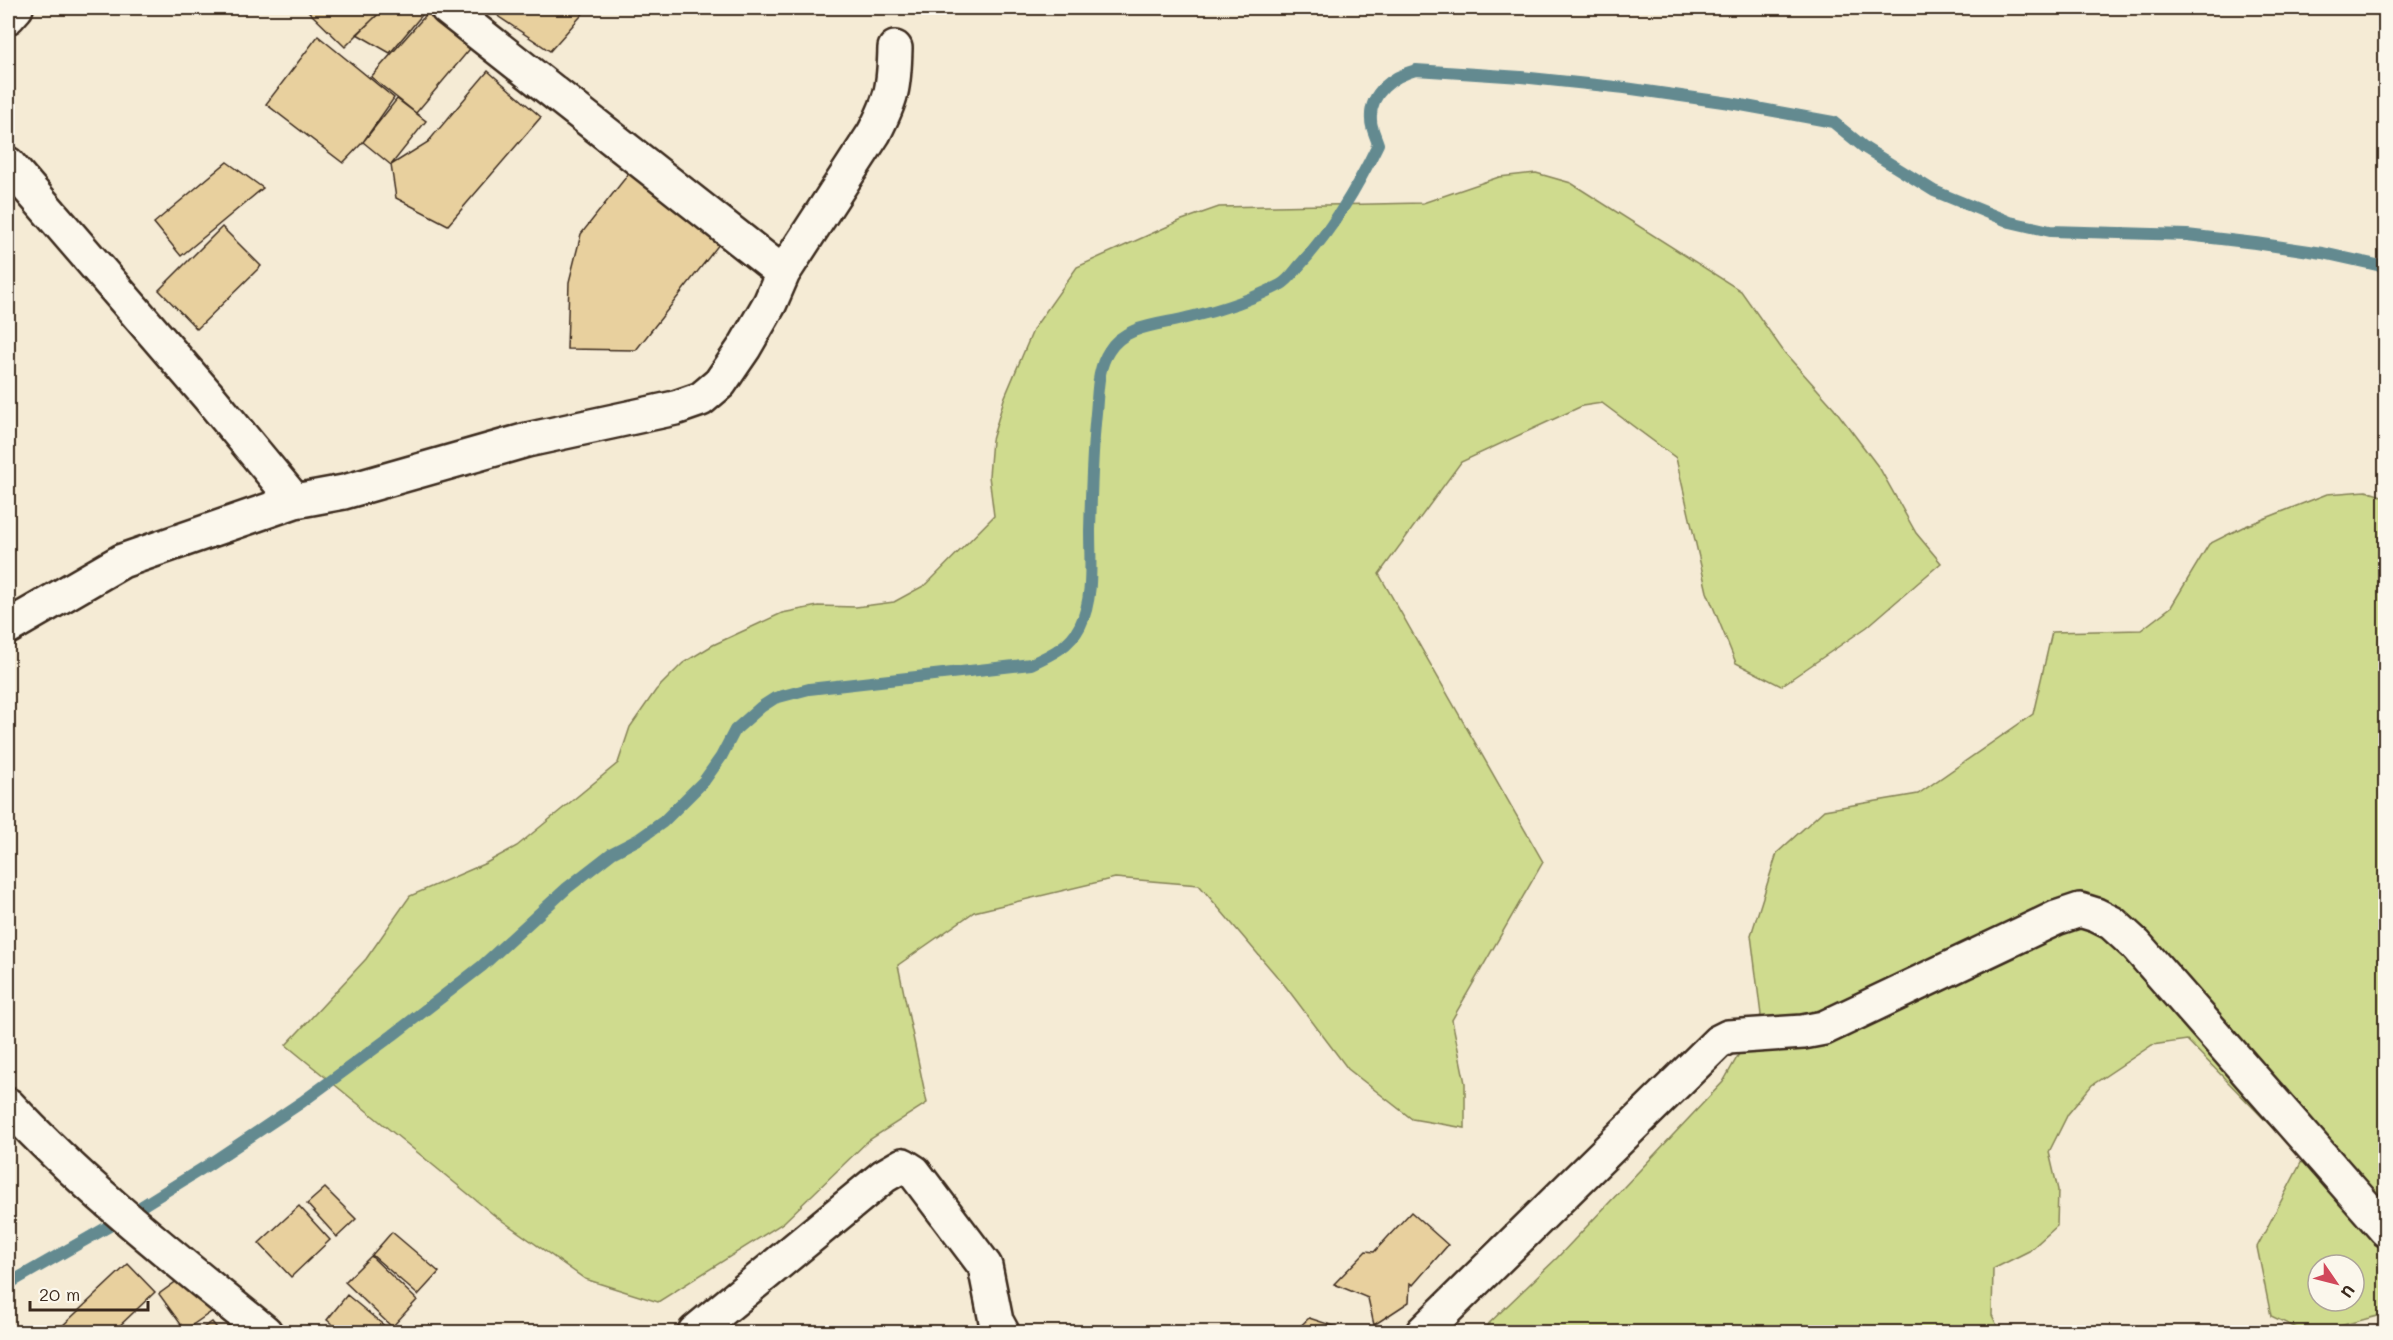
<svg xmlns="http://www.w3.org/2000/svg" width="2393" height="1340" viewBox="0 0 2393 1340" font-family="Mali,sans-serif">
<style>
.green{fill:#cfdb8e;stroke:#858256;stroke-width:1.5;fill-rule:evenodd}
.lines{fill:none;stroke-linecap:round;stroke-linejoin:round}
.stream{stroke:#638a90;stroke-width:12}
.building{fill:#e8d09e;stroke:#3b2a1e;stroke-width:1.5}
.street-casing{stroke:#3b2a1e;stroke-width:38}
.street{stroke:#fbf7ec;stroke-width:33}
</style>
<rect width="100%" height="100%" fill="#f5ebd5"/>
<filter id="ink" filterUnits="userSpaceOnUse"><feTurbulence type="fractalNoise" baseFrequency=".0167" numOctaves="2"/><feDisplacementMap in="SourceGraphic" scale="12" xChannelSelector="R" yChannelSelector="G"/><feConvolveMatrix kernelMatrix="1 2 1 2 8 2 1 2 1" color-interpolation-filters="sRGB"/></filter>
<g filter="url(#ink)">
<path class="green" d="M1536 173 1571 183 1741 291 1784 352 1834 408 1880 469 1916 533 1941 563 1867 627 1781 686 1736 663 1707 592 1676 458 1602 403 1582 406 1461 462 1379 574 1543 862 1452 1020 1465 1083V1128L1412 1119 1348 1069 1286 987 1199 885 1115 878 974 912 898 965 927 1103 869 1140 783 1223 658 1302 585 1279 494 1215 286 1045 366 959 410 896 486 863 517 846 618 763 630 727 656 690 683 663 713 645 782 613 818 606 856 607 894 602 927 584 994 516 989 476 992 440 1004 399 1034 328 1077 267 1182 220 1219 207 1423 203 1499 177Z
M2366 491 2385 497V1314L2317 1332H2305L2271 1316 2257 1247 2303 1159 2187 1040 2152 1045 2092 1085 2068 1114 2049 1152 2058 1190 2057 1226 2029 1251 1993 1269 1992 1315 2000 1332H1480L1557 1258 1723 1082 1761 1015 1751 935 1777 853 1824 810 1918 794 2033 714 2052 632 2141 630 2171 607 2209 544 2243 527 2327 494ZM2318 1265H2354V1301H2318Z"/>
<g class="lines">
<path class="stream" d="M8 1284 113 1224 208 1165 302 1102 393 1035 482 966 567 888 612 853 639 839 663 822 704 781 721 757 735 730 761 707 775 698 809 689 1031 664C1051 655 1070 646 1080 626 1094 598 1090 562 1090 531 1091 492 1092 452 1096 413 1098 393 1097 369 1109 351 1125 324 1163 325 1190 317 1220 310 1253 299 1280 285 1288 281 1294 272 1299 266 1333 229 1357 188 1378 144 1376 137 1371 128 1371 120 1369 93 1393 76 1416 70L1521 77 1625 88 1730 103 1833 122 1865 148 1934 191 2010 222 2050 231 2187 235 2255 243 2323 253 2386 267"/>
</g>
<path class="building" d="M305 8H384L345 47Z
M385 8H428L390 53 357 34Z
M432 8 480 37 416 113 371 77Z
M494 8H588L550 51 499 17Z
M318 36 394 98 363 142 343 163 266 104Z
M488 71 541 117 448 225 396 198 391 165 428 142Z
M397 99 426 121 391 165 363 142Z
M227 162 263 188 181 256 154 223Z
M630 172 720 243 636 350 567 349 569 282 581 234Z
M222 227 261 266 197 329 159 290Z
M325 1188 356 1219 337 1237 307 1204Z
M299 1206 330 1240 291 1277 259 1243Z
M1411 1212 1448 1245 1413 1285 1410 1283 1409 1302 1374 1325 1368 1298 1334 1284 1366 1251 1374 1252Z
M392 1232 439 1272 418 1295 372 1255Z
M371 1256 417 1300 392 1327 345 1282Z
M128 1264 155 1292 113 1332H62L59 1329Z
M181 1278 217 1308 185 1330 159 1294Z
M347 1295 392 1332H342L327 1320Z
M1309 1318 1337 1327 1339 1332H1294Z
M212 1322 220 1332H197Z"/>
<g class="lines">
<defs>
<path id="street" d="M447 8 783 273
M8 17 16 8
M8 164 209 397 295 501
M8 627 122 561 295 501 344 492 527 440 675 408 701 399 720 383 744 348 770 303 783 273 874 133C892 98 894 88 895 48
M8 1105C86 1189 177 1260 265 1332
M695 1332 884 1176 903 1165 914 1172 985 1266 996 1321 1002 1332
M1423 1332 1718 1042 1728 1037 1803 1032 1824 1028 2056 918 2080 910 2096 915 2112 923 2136 945 2386 1230"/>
</defs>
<use href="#street" class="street-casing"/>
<use href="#street" class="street"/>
</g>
</g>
<rect width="2393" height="1340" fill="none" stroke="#fbf7ec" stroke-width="30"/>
<rect x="15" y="15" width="2363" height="1310" fill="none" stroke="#3b2a1e" stroke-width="2" filter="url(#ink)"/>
<g transform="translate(2336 1283) rotate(125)"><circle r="28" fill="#fbf7ec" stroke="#aea59a" stroke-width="1.5"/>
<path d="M0-4.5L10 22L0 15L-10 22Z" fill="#d1495b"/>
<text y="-9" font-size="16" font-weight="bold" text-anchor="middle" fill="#3b2a1e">U</text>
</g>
<path d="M30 1301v9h118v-9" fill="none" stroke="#3b2a1e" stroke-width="3"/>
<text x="39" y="1301" font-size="18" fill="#3b2a1e" stroke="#fbf7ec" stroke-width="4.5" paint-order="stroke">20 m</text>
</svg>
